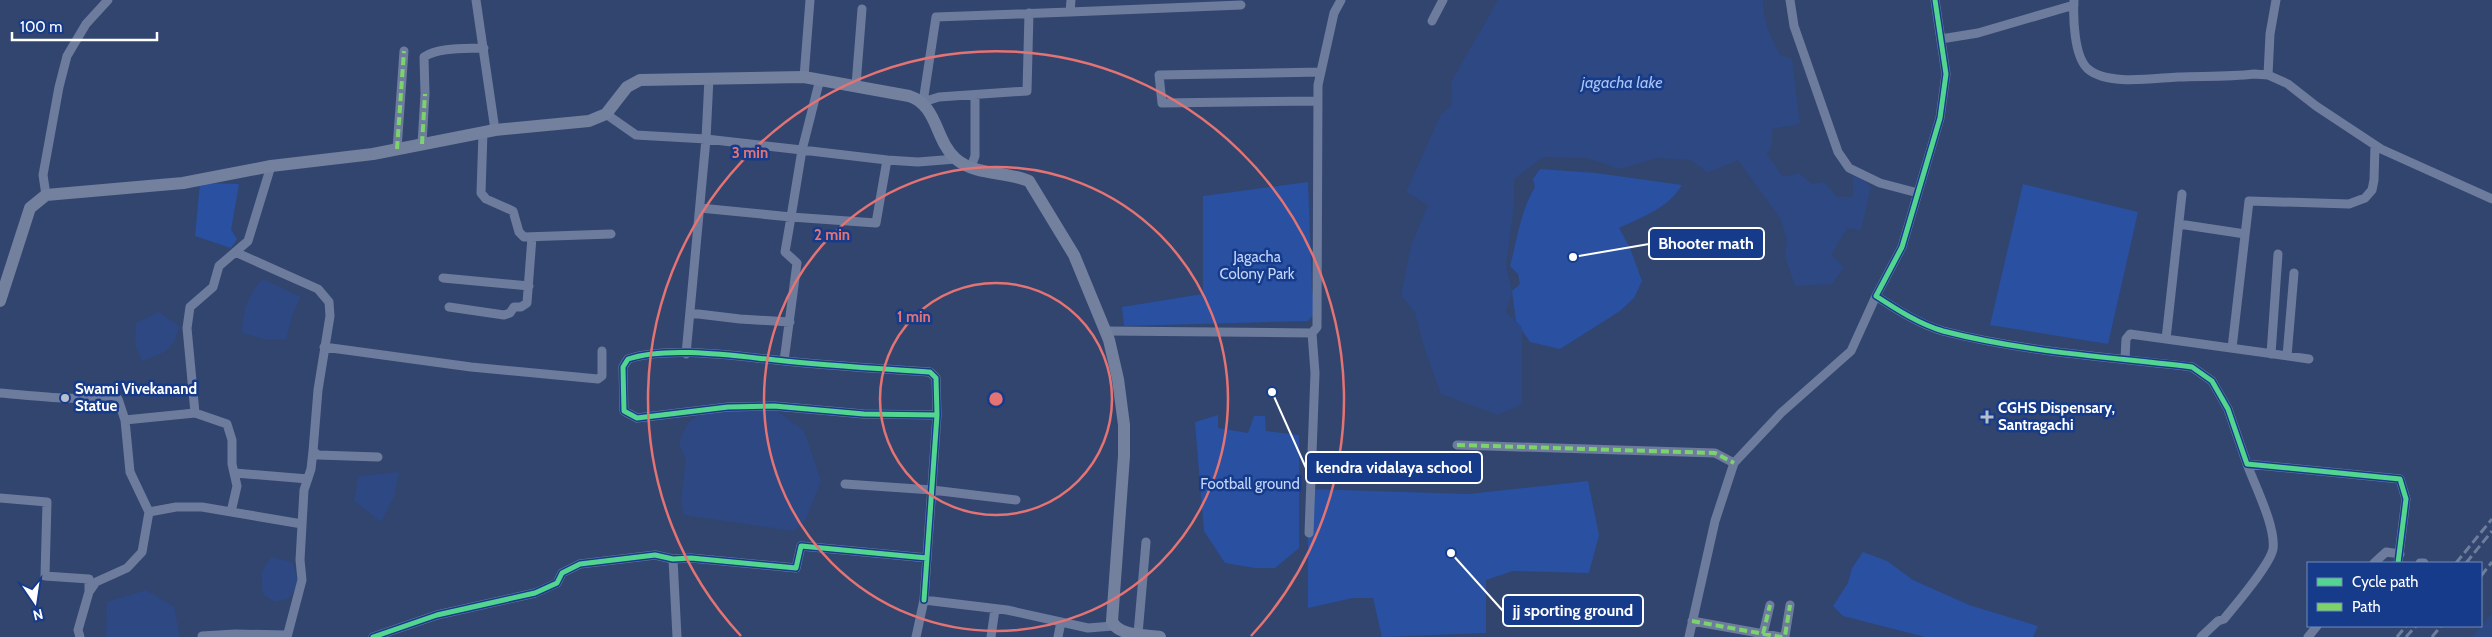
<svg xmlns="http://www.w3.org/2000/svg" width="2492" height="637" viewBox="0 0 2492 637" font-family="Cabin,sans-serif">
<style>
.green{fill:#2950a1}
.water{fill:#2d4882}
.lines{fill:none;stroke-linecap:round;stroke-linejoin:round}
.street{stroke:#6d7c9d;stroke-width:9}
.secondary{stroke:#73819f;stroke-width:12}
.rail{stroke:#6e7d9b;stroke-width:3;stroke-dasharray:9 4;stroke-linecap:butt}
.quiet{stroke:#7cd36c;stroke-width:4;stroke-dasharray:8 4;stroke-linecap:butt}
.cycleway-casing{stroke:#163b8a;stroke-width:8}
.cycleway{stroke:#53d58f;stroke-width:5}
.ring{fill:none;stroke:#e47373;stroke-width:2.5}
.poi-dot{fill:#b7becd;stroke:#163b8a;stroke-width:2}
.labels{text-anchor:middle;dominant-baseline:central;stroke-width:5;stroke-linejoin:round;paint-order:stroke}
.park-label{font-size:15px;fill:#c4d6fb;stroke:#163b8a}
.poi-label{font-size:15px;font-weight:bold;fill:#fff;stroke:#163b8a;text-anchor:start}
.water-label{font-size:16px;font-style:italic;fill:#aac4f6;stroke:#163b8a}
.centre{fill:#e47373;stroke:#163b8a;stroke-width:2.5}
.ring-label{font-size:15px;text-anchor:middle;font-weight:bold;fill:#e47373;stroke:#163b8a;stroke-width:5;stroke-linejoin:round;paint-order:stroke}
.leader{fill:none;stroke:#fff;stroke-width:2}
.callout-dot{fill:#fff;stroke:#163b8a;stroke-width:2}
.callout{fill:#163b8a;stroke:#fff;stroke-width:2}
.callout-label{font-size:16px;text-anchor:middle;font-weight:bold;fill:#fff}
</style>
<rect width="100%" height="100%" fill="#31456f"/>
<path class="green" d="M1540 169 1596 173 1682 185C1667 209 1644 216 1619 228L1630 248 1642 281 1634 298 1620 311 1560 349 1530 342 1516 321 1512 291 1520 284 1518 274 1510 266C1517 240 1521 210 1535 187L1533 179Z
M1308 182 1312 289 1315 313 1308 321 1124 326 1122 307 1203 294V196Z
M200 183 239 184 231 230 237 239 231 248 195 236Z
M2023 184 2138 212 2108 344 1990 325Z
M1218 415V428L1248 433 1254 416H1265L1266 431 1299 435V548L1275 568H1255L1225 563 1204 531 1195 422Z
M1588 481 1599 535 1589 573 1513 571 1486 580V633L1382 637 1373 598H1353L1308 608V489L1468 494Z
M1863 552 1887 561 1913 580 1969 605 2038 626 2033 637H1925L1843 616 1833 606 1848 583 1852 568Z"/>
<path class="water" d="M1498 0H1763C1763 22 1770 36 1780 55L1792 59 1800 124 1772 129V145L1767 154 1783 177 1799 173 1812 184 1824 182 1837 197H1853V170L1871 187 1861 230 1847 228 1831 255 1844 267 1832 284 1795 286 1785 256 1787 240 1780 218 1738 160 1708 173 1691 160 1657 158 1620 169 1587 158 1543 157 1514 179V206L1506 265 1512 291 1506 312 1522 327V404L1498 415 1441 394 1426 353 1415 313 1401 295 1411 246 1428 205 1406 192 1441 114 1452 105 1451 82Z
M263 279 301 297C293 310 290 325 286 340L263 339 242 333C242 313 248 293 263 279Z
M159 312 179 326C174 351 164 353 142 361L135 344 136 323Z
M731 409H775L804 431 821 481 805 521 793 531 684 515 681 500 686 459 679 444C688 412 701 414 731 409Z
M399 472 394 497 381 522 354 501 359 476Z
M271 557 292 562 299 583 288 599 275 602 263 594 261 573Z
M146 590 174 607 180 637H106L107 602Z
M2492 613V637H2472Z"/>
<g class="lines">
<path class="street" d="M476 0 495 130
M1790 0 1794 26 1838 152 1849 168 1880 183 1918 193
M1935 0 1946 74 1940 118 1902 247 1876 296C1896 309 1919 324 1943 331 2024 352 2109 357 2192 367L2212 381 2228 409 2247 464 2400 479 2406 499 2398 563
M2074 0C2073 18 2074 57 2088 69 2108 86 2154 78 2178 77 2203 76 2228 77 2254 74L2268 75 2288 84 2316 106 2381 149 2492 199
M1070 12 1241 5
M1029 13 1027 91 939 97 923 102 936 17 1070 12 1071 0
M1432 21 1443 0
M1941 39 1978 33 2074 5
M2268 75 2270 34 2276 0
M804 77 810 0
M856 85 862 9
M1318 101 1162 103 1159 75 1321 72
M606 114 636 135 706 139 802 150 820 79
M483 132 481 193 486 199 513 211 519 232 524 237 611 234
M422 144 425 94 424 57C439 47 466 49 484 48
M397 149 404 51
M802 150 887 160 876 223 791 217Z
M887 160 918 162 956 159
M971 167 975 156V95
M46 195 43 175 59 87 67 56 86 24 108 0
M700 208 791 217 785 252 797 263 784 361
M2179 224 2245 234
M235 252 318 289 329 302 330 316 318 390 313 451 318 455 378 457
M443 278 529 286
M449 307 504 315 510 313 514 307H521L527 303 532 237
M690 313 740 319 790 322
M1106 331 1312 333 1317 327 1318 85 1334 13 1341 0
M2166 339 2182 194
M324 347 471 367 598 379 602 376V351
M2232 348 2249 201 2349 204 2365 198 2372 190 2374 180 2375 145
M686 354 706 139 709 78
M2271 354 2278 254
M2287 356 2294 273
M2125 359 2126 339 2130 334 2309 359
M0 393C37 396 76 402 113 395L118 399 125 420 130 472 149 512 142 552 127 568 96 582 89 592 78 630 80 637
M195 413 187 328 190 307 213 287 219 266 248 241 271 166
M125 420 195 413 227 424 232 440V464L237 486 231 512
M1457 445 1715 453 1734 463
M235 473 308 479
M845 484 932 490 1016 500
M0 498 47 502 45 576 89 579V591
M149 512 176 507H202L302 524
M1309 533 1315 373 1312 333
M673 559 677 637
M2374 563 2386 552 2400 554
M2420 563H2424
M924 600 937 415 936 378 930 372C882 369 833 366 785 361 742 357 669 345 628 359L623 367 624 411 637 418 728 407 774 406 864 414 937 415
M1692 621 1781 637 1785 636 1790 605
M1138 634 1146 542
M1763 634 1770 605
M202 636 235 634 286 635
M287 637 302 580 300 560 304 490 311 469 313 451
M373 637 437 615 535 593 557 583 562 573 580 564 655 555 673 559 691 558 796 568 801 546 927 558
M916 637 924 600 1007 610 1088 628 1113 626
M991 637 995 609
M1058 637 1061 622
M1689 637 1715 521 1734 463 1781 413 1851 351 1876 296
M2201 637 2218 621 2224 619C2236 604 2270 565 2273 549 2276 527 2255 486 2247 464
M2308 637 2317 626"/>
<path class="secondary" d="M0 301 30 208 46 195 183 183 271 166 373 154 495 130 589 121 606 114 627 87 640 80 804 77 909 96C938 105 935 141 956 159 976 176 1006 171 1029 181L1074 255 1109 340 1118 379 1124 425V456L1112 621C1117 636 1146 635 1160 637"/>
<path class="rail" d="M2456 563 2492 519
M2466 563 2492 531
M2481 576 2492 562
M2397 637 2406 626
M2406 637 2416 626
M2432 637 2441 626"/>
<path class="quiet" d="M422 144 425 94
M397 149 404 51
M1457 445 1715 453 1734 463
M1692 621 1781 637 1785 636 1790 605
M1763 634 1770 605"/>
<defs>
<path id="cycleway" d="M1935 0 1946 74 1940 118 1902 247 1876 296C1896 309 1919 324 1943 331 2024 352 2109 357 2192 367L2212 381 2228 409 2247 464 2400 479 2406 499 2398 563
M924 600 937 415 936 378 930 372C882 369 833 366 785 361 742 357 669 345 628 359L623 367 624 411 637 418 728 407 774 406 864 414 937 415
M373 637 437 615 535 593 557 583 562 573 580 564 655 555 673 559 691 558 796 568 801 546 927 558"/>
</defs>
<use href="#cycleway" class="cycleway-casing"/>
<use href="#cycleway" class="cycleway"/>
</g>
<g class="ring">
<circle cx="996" cy="399" r="116"/>
<circle cx="996" cy="399" r="232"/>
<path d="M741 636A348 348 0 1 1 1251 636"/>
</g>
<g class="poi-dot">
<circle cx="65" cy="398" r="5"/>
<path d="M1984.5 409.5h5v5h5v5h-5v5h-5v-5h-5v-5h5z"/>
</g>
<g class="labels">
<g class="park-label">
<text x="1257" y="257">Jagacha<tspan x="1257" dy="17">Colony Park</tspan></text>
<text x="1250" y="484">Football ground</text>
</g>
<g class="poi-label">
<text x="75" y="389">Swami Vivekanand<tspan x="75" dy="17">Statue</tspan></text>
<text x="1998" y="408">CGHS Dispensary,<tspan x="1998" dy="17">Santragachi</tspan></text>
</g>
<g class="water-label">
<text x="1622" y="82">jagacha lake</text>
</g>
</g>
<circle cx="996" cy="399" r="8" class="centre"/>
<g class="ring-label">
<text x="750" y="158">3 min</text>
<text x="832" y="240">2 min</text>
<text x="914" y="322">1 min</text>
</g>
<path class="leader" d="M1573 257L1649 244M1272 392L1306 468M1451 553L1503 611"/>
<g class="callout-dot">
<circle cx="1573" cy="257" r="5"/>
<circle cx="1272" cy="392" r="5"/>
<circle cx="1451" cy="553" r="5"/>
</g>
<g class="callout">
<rect x="1649" y="228" width="115" height="31" rx="5"/>
<rect x="1306" y="452" width="176" height="31" rx="5"/>
<rect x="1503" y="595" width="140" height="31" rx="5"/>
</g>
<g class="callout-label">
<text x="1706" y="249">Bhooter math</text>
<text x="1394" y="473">kendra vidalaya school</text>
<text x="1573" y="616">jj sporting ground</text>
</g>
<rect x="2307" y="562" width="175" height="65" fill="#163b8a" stroke="#7389b9"/>
<rect x="2317" y="578" width="25" height="8" fill="#53d58f" stroke="#7389b9"/>
<text x="2352" y="587" font-size="15" fill="#ffffff">Cycle path</text>
<rect x="2317" y="603" width="25" height="8" fill="#7cd36c" stroke="#7389b9"/>
<text x="2352" y="612" font-size="15" fill="#ffffff">Path</text>
<g transform="translate(35 602) rotate(167)" stroke="#163b8a" stroke-width="4" paint-order="stroke">
<path d="M0-4L9 19L0 12L-9 19Z" fill="#ffffff"/>
<text y="-8" font-size="14" font-weight="bold" text-anchor="middle" fill="#ffffff">N</text>
</g>
<path d="M12 32v8h145v-8" fill="none" stroke="#ffffff" stroke-width="2.5"/>
<text x="20" y="32" font-size="15" fill="#ffffff" stroke="#163b8a" stroke-width="4" paint-order="stroke">100 m</text>
</svg>
